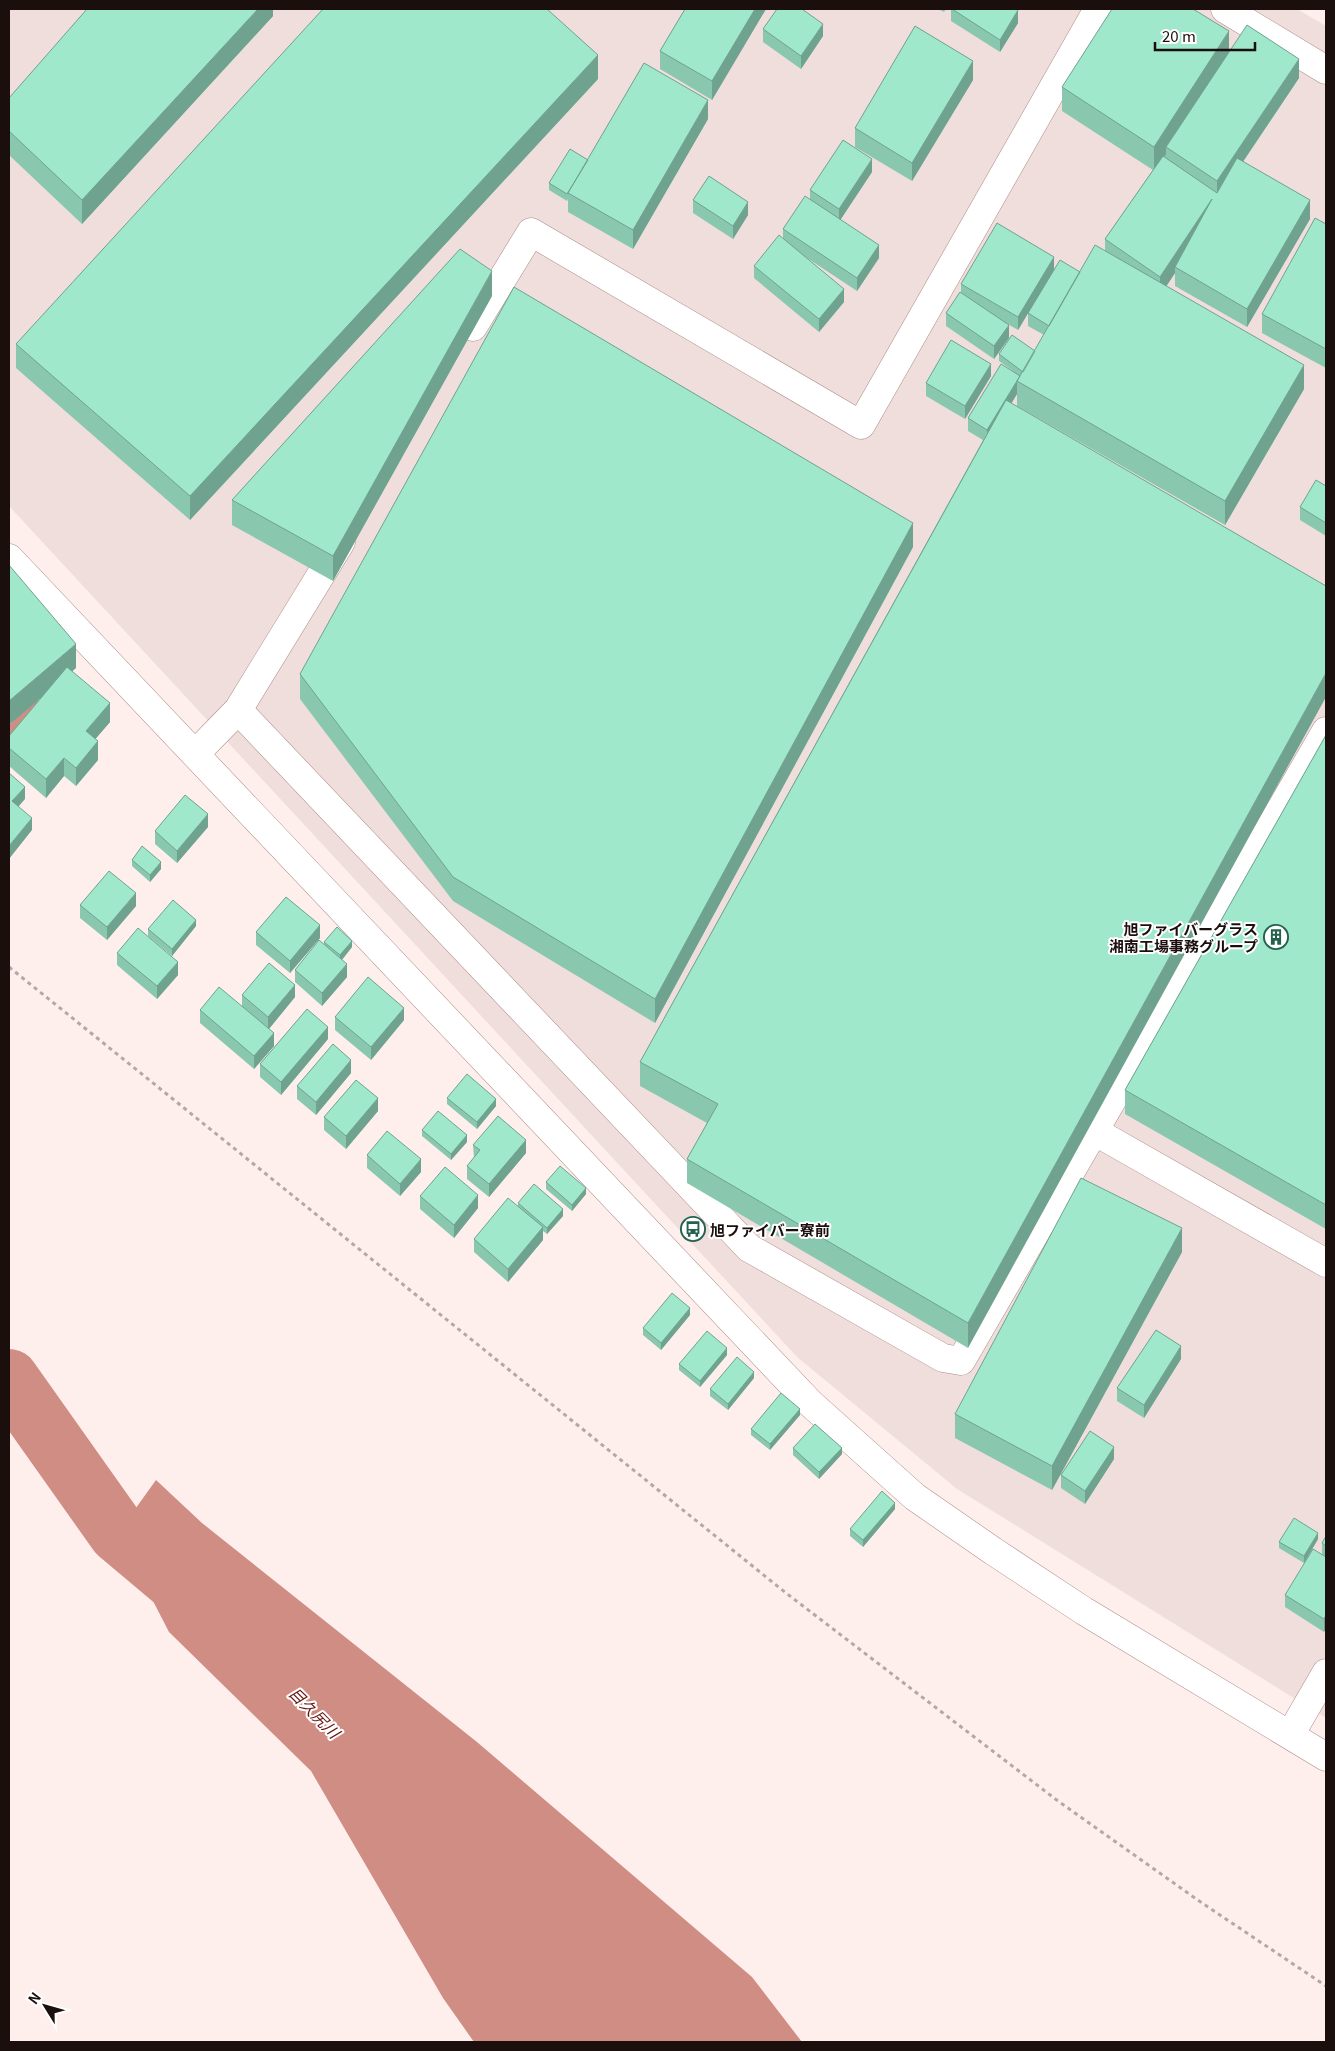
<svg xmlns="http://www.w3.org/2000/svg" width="1335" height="2051" viewBox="0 0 1335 2051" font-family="Georgia,'Noto Sans JP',serif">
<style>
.built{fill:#f0dedc}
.water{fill:#d08d84}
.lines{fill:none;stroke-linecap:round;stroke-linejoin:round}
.stream{stroke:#d08d84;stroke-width:10}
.river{stroke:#d08d84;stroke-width:60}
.minor-casing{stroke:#ad8c88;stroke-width:29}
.path{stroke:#b5a7a5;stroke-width:3;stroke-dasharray:4 4;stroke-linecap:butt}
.minor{stroke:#fff;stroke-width:28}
.wall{fill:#89c8af}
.shaded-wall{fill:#6fa28f}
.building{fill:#9fe8cc;stroke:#6fa28f}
.labels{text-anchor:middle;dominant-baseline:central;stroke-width:4;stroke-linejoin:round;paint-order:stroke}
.poi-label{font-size:15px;font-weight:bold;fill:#1b0f0d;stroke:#fff;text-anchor:end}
.water-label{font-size:16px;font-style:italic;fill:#651611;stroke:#fff}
</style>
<rect width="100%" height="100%" fill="#feefed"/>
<path class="built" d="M9 9H1297L1326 26V1718L957 1489 797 1357 9 506Z"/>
<path class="water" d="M156 1480 202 1523 477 1742 752 1977 802 2042H474L443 1998 311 1771 169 1632 118 1533Z"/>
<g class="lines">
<path class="stream" d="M9 732 37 705"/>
<path class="river" d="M9 1379 118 1533 181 1586"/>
<defs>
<path id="minor" d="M1225 9 1326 70
M473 327 531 232 861 425 1098 9
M9 558 810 1403 915 1497 993 1551 1084 1611 1326 1757
M238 710 749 1248 943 1358 961 1361 1326 731
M195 754 238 710 341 542
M1094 1131 1326 1263
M1290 1735 1326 1673"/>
</defs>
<use href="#minor" class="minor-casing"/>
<path class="path" d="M9 967 786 1593 1058 1801 1202 1903 1326 1986"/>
<use href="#minor" class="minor"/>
</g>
<path class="wall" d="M273 9V16L82 224 9 155V98Z
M685 9H766L712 100 660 69V51Z
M938 9H946L944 12Z
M951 9H1016L1018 23 1000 52 951 21Z
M763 29 823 36 801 69 763 42Z
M1229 53 1299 78 1243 162 1310 219 1247 327 1175 286V273L1166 286 1304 389 1225 525 1017 406V394L1011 404 968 1348 687 1183V1159L707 1123 640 1086V1062L983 440 968 431V418L1013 371 999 361V354L1035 351 1044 335 1028 326V313L1018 330 999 319 1009 338 994 359 946 326V313L961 293V284L1054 270 1028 312 1080 272 1105 251V239L1153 170 1062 111V87Z
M598 79 190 520 16 368V344Z
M973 80 912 181 855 147V128Z
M708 119 633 249 568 212V199L567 201 549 190V183Z
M872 172 840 220 879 258 857 291 804 256 844 302 819 332 754 278V266L783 239V229L810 200V190Z
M693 200 748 215 733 239 693 213Z
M1326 224V368L1262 333V314Z
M492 296 333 581 232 525V500Z
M991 376 965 419 926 396V383Z
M1326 486V536L1300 520V507Z
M913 547 655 1023 453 901 300 699V674Z
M76 668 72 671 110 722 95 739 98 760 76 786 64 776 46 798 9 766V736L42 697 9 725Z
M1326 735V1229L1125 1114V1090Z
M208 827 177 863 155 844V831Z
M132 860 161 869 150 882 132 866Z
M80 905 136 906 107 940 80 918Z
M196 926 172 956 148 936V929Z
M256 932 320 938 290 973 256 945Z
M324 942 352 947 342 960 347 977 322 1006 295 982V970L324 945Z
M117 953 178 975 157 999 117 965Z
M242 995 295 997 269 1029 274 1046 254 1069 200 1023V1010L242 1006Z
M335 1017 404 1020 371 1060 335 1030Z
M328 1039 281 1095 260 1077V1064Z
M351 1073 316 1115 297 1099V1086Z
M447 1098 496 1106 477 1129 447 1104Z
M378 1111 346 1149 324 1130V1117Z
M422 1130 467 1142 451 1160 422 1136Z
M473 1145 526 1153 489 1197 467 1179V1166L474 1158Z
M367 1155 421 1172 400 1196 367 1168Z
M546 1182 586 1194 572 1211 546 1189Z
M420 1196 478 1208 454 1238 420 1209Z
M518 1203 563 1216 547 1234 543 1231V1240L508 1282 474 1252V1239L518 1205Z
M1182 1252 1052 1490 955 1438V1414Z
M690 1315 661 1350 643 1335V1328Z
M727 1355 700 1387 679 1370V1364Z
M1181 1359 1144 1418 1117 1401V1388Z
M754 1378 728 1410 710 1396V1389Z
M800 1415 770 1450 751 1435V1429Z
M793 1448 842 1454 819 1479 793 1455Z
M1114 1459 1085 1504 1061 1488V1475Z
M895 1509 863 1547 850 1536V1529Z
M1326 1536V1628L1324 1632 1285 1607V1595L1322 1554V1543Z
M1318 1539 1304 1563 1279 1548V1542Z"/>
<path class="shaded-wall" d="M258 9H273V16L82 224V200Z
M755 9H766L712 100V81Z
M1018 10V23L1000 52V40Z
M823 24V36L801 69V56Z
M1229 31V56L1166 147V154L1154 171V147Z
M598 55V79L190 520V496Z
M1299 59V78L1217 200V181Z
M973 61V80L912 181V163Z
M708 100V119L633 249V230Z
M872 159V172L839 222V209Z
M1212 199 1175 267V273L1160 296V277Z
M1310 200V219L1247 327V309Z
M748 202V215L733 239V226Z
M879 245V258L857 291V278Z
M1054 257V270L1018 330V317Z
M492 271V296L333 581V556Z
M844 289V302L819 332V319Z
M1009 325V338L994 359V346Z
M991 364V376L965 419V406Z
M1304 365V389L1225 525V501Z
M1017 381V394L987 443V430Z
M913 523V547L655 1023V999Z
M76 644V668L9 725V701Z
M1326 673V697L968 1348V1323Z
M110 703V722L86 750V731Z
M98 741V760L76 786V768Z
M64 758V776L46 798V779Z
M25 787V799L12 814V801Z
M208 814V827L177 863V851Z
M32 818V830L9 859V846Z
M161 862V869L150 882V875Z
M136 893V906L107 940V927Z
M196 920V926L172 956V949Z
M320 925V938L290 973V961Z
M352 941V947L340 962V955Z
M178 962V975L157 999V986Z
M347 964V977L322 1006V993Z
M295 985V997L268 1030V1017Z
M404 1008V1020L371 1060V1047Z
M328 1027V1039L281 1095V1082Z
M274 1033V1046L254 1069V1056Z
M351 1060V1073L316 1115V1102Z
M378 1098V1111L346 1149V1136Z
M496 1099V1106L477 1129V1122Z
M467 1135V1142L451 1160V1154Z
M526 1140V1153L489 1197V1184Z
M421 1159V1172L400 1196V1184Z
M586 1188V1194L572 1211V1205Z
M478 1195V1208L454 1238V1225Z
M563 1209V1216L547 1234V1228Z
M543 1227V1240L508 1282V1269Z
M1182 1228V1252L1052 1490V1466Z
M690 1308V1315L661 1350V1343Z
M1181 1346V1359L1144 1418V1405Z
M727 1348V1355L700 1387V1381Z
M754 1372V1378L728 1410V1404Z
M800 1409V1415L770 1450V1444Z
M1114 1447V1459L1085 1504V1491Z
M842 1448V1454L819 1479V1472Z
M895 1503V1509L863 1547V1540Z
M1318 1533V1539L1304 1563V1556Z
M1326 1615V1628L1324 1632V1619Z"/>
<path class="building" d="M87 9H258L82 200 9 131V98Z
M323 9H547L598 55 190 496 16 344Z
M685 9H755L712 81 660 51Z
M777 9H802L823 24 801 56 763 29Z
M952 9H1016L1018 10 1000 40Z
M1112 9H1193L1229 31 1154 147 1062 87Z
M1247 25 1299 59 1217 181 1166 147Z
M915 26 973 61 912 163 855 128Z
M644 63 708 100 633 230 568 193Z
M843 140 872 159 839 209 810 190Z
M570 149 588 160 567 194 549 183Z
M1163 156 1217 193 1237 158 1310 200 1247 309 1175 267 1212 199 1160 277 1105 239Z
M709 176 748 202 733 226 693 200Z
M805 196 879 245 857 278 783 229Z
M1315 218 1326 224V349L1262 314Z
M997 223 1054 257 1018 317 961 284Z
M779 235 844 289 819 319 754 266Z
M1095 245 1304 365 1225 501 1017 381Z
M460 249 492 271 333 556 232 500Z
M1060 260 1080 272 1049 326 1028 313Z
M514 287 913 523 655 999 453 877 300 674Z
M960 292 1009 325 994 346 946 313Z
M1012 335 1035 351 1023 372 999 354Z
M951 340 991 364 965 406 926 383Z
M1001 364 1020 376 987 430 968 418Z
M1006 400 1326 586V673L968 1323 687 1159 718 1104 640 1062Z
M1316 480 1326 486V523L1300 507Z
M9 565 76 644 9 701Z
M67 667 110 703 86 731 98 741 76 768 64 758 46 779 9 748V736Z
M1326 735V1205L1125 1090Z
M9 773 25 787 12 801 32 818 9 846Z
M185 795 208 814 177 851 155 831Z
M142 846 161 862 150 875 132 860Z
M109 871 136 893 107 927 80 905Z
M286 897 320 925 290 961 256 932Z
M173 900 196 920 172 949 148 929Z
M337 927 352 941 340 955 324 942Z
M138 928 178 962 157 986 117 953Z
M319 940 347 964 322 993 295 970Z
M269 963 295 985 268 1017 242 995Z
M368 977 404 1008 371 1047 335 1017Z
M219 987 274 1033 254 1056 200 1010Z
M307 1009 328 1027 281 1082 260 1064Z
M333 1044 351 1060 316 1102 297 1086Z
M467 1074 496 1099 477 1122 447 1098Z
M356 1080 378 1098 346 1136 324 1117Z
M438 1111 467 1135 451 1154 422 1130Z
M498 1116 526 1140 489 1184 467 1166 480 1150 473 1145Z
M387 1131 421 1159 400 1184 367 1155Z
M560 1166 586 1188 572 1205 546 1182Z
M445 1167 478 1195 454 1225 420 1196Z
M1081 1178 1182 1228 1052 1466 955 1414Z
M534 1184 563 1209 547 1228 518 1203Z
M508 1198 543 1227 508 1269 474 1239Z
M672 1293 690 1308 661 1343 643 1328Z
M1156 1330 1181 1346 1144 1405 1117 1388Z
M707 1331 727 1348 700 1381 679 1364Z
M737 1357 754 1372 728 1404 710 1389Z
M781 1393 800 1409 770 1444 751 1429Z
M815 1424 842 1448 819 1472 793 1448Z
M1090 1431 1114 1447 1085 1491 1061 1475Z
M882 1491 895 1503 863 1540 850 1529Z
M1294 1518 1318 1533 1304 1556 1279 1542Z
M1326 1536V1546L1322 1543Z
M1313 1549 1326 1557V1615L1324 1619 1285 1595Z"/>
<defs>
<symbol id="building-ring" viewBox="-11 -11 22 22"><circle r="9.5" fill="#fff" stroke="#24624e" stroke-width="1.5"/><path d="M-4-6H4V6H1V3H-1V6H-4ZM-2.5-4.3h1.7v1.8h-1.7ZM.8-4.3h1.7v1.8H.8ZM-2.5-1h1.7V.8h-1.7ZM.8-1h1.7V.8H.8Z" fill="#24624e"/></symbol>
<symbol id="bus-ring" viewBox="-11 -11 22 22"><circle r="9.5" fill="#fff" stroke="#24624e" stroke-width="1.5"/><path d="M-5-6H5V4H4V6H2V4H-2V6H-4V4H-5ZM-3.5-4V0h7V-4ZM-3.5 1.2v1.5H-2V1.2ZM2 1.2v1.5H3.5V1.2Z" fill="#24624e"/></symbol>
</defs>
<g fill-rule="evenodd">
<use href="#building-ring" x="1262" y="923" width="28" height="28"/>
<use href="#bus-ring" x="679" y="1215" width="28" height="28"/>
</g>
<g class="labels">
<g class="poi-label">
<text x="1258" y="928">旭ファイバーグラス<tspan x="1258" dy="17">湘南工場事務グループ</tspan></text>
<text x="710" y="1229" text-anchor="start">旭ファイバー寮前</text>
</g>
<g class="water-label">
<text transform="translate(315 1712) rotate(45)">目久尻川</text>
</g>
</g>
<rect width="1335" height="2051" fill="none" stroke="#1b0f0d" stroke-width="20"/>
<g transform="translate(45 2006) rotate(307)" stroke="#ffffff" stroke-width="4" paint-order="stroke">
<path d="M0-4L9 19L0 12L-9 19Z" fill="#1b0f0d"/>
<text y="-8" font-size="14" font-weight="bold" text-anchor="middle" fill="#1b0f0d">N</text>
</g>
<path d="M1155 42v8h100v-8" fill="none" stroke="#1b0f0d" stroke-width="2.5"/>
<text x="1162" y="42" font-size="15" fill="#1b0f0d" stroke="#ffffff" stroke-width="4" paint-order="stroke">20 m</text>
</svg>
